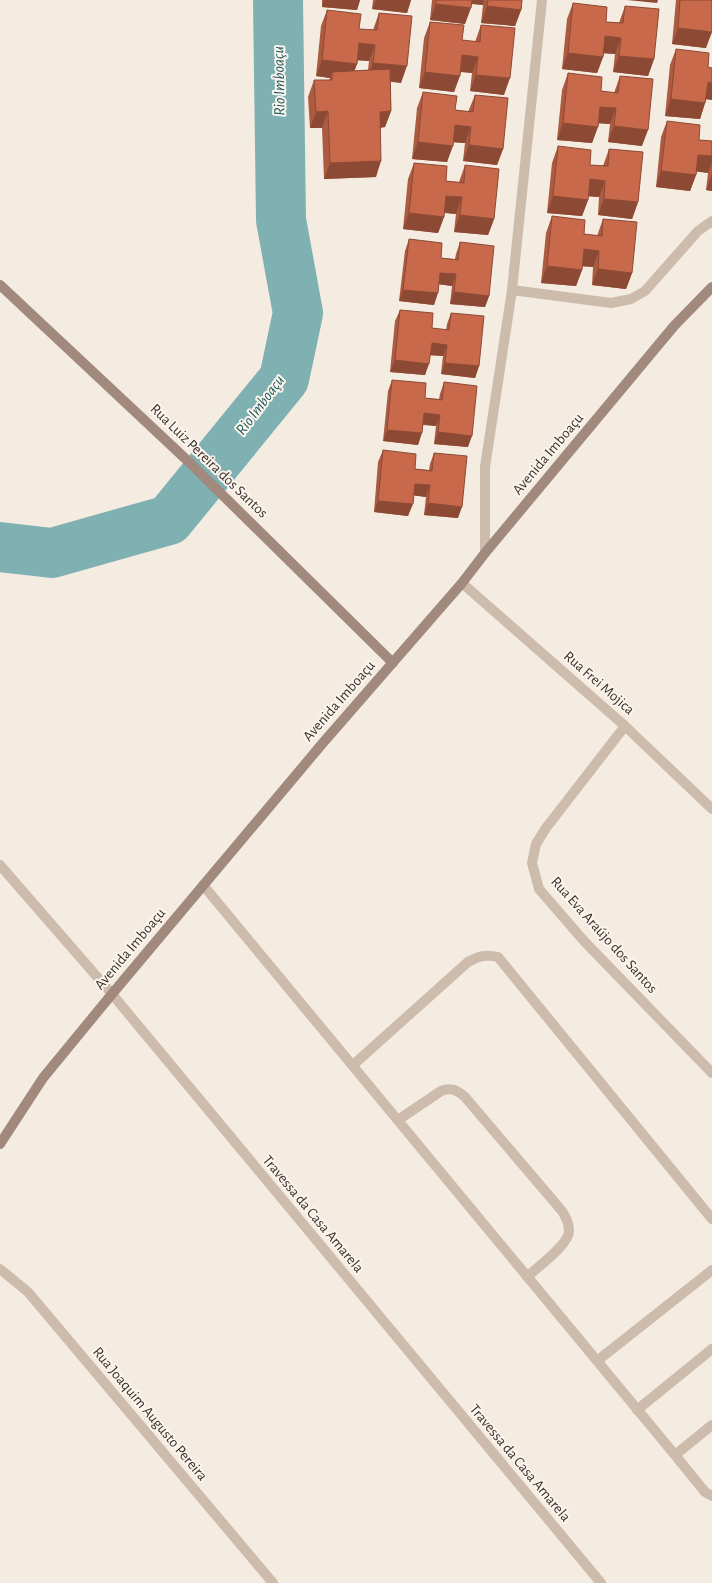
<svg xmlns="http://www.w3.org/2000/svg" width="712" height="1583" viewBox="0 0 712 1583" font-family="'Alegreya Sans',sans-serif">
<style>
.lines{fill:none;stroke-linecap:round;stroke-linejoin:round}
.river{stroke:#7fb0b2;stroke-width:50}
.lane{stroke:#cdbbac;stroke-width:10}
.street{stroke:#cdbbac;stroke-width:10}
.secondary{stroke:#a18a7d;stroke-width:10}
.wall{fill:#ac5a40;fill-rule:evenodd}
.shaded-wall{fill:#8c4a34}
.building{fill:#c8694b;stroke:#8c4a34}
.labels{text-anchor:middle;dominant-baseline:central;stroke-width:4;stroke-linejoin:round;paint-order:stroke}
.street-label{font-size:15px;fill:#3b302b;stroke:#fbf5ee}
.water-label{font-size:16px;font-style:italic;fill:#1f5a5e;stroke:#fbf5ee}
</style>
<rect width="100%" height="100%" fill="#f4ebe1"/>
<g class="lines">
<path class="river" d="M0 547 52 553 169 520 284 379 298 313 281 220 278 0"/>
<path class="lane" d="M203 885 675 1455 705 1492 712 1496
M353 1065 468 962C479 956 486 954 498 957L712 1219
M398 1120 441 1091C451 1087 457 1090 465 1097L562 1211C566 1217 569 1224 569 1231 569 1245 537 1267 527 1277
M597 1361 712 1270
M637 1410 712 1349
M675 1455 712 1425"/>
<path class="street" d="M512 290 611 303 631 299 645 291 698 231 712 221
M485 553V467L512 290 542 0
M462 583 625 726 712 809
M625 726 546 828 536 844 532 863 539 889 584 941 712 1073
M0 865 112 994 601 1583
M0 1269 28 1292 273 1583"/>
<path class="secondary" d="M0 285 190 463 393 663
M0 1144 43 1078 112 994 322 744 462 583 485 553 674 326 712 287"/>
</g>
<path class="wall" d="M322 0H360L357 10 322 7Z
M373 0H411L407 13 372 9Z
M432 0H522L521 10 515 26 481 23 483 5 471 4 465 24 430 20Z
M676 0H712L706 48 672 44Z
M573 3 606 22 619 23 625 6 654 59 648 76 613 72 615 54 604 53 603 57 597 73 562 69 567 19Z
M327 10 359 29 373 30 379 13 401 83 390 81 391 111 385 127 380 128 376 177 324 179 322 128H310L308 97 314 80H329L330 78 316 76 321 26ZM357 60 369 61 368 70 354 71 357 64Z
M430 22 462 40 475 42 481 25 504 95 470 91 472 73 460 72 454 92 419 88 424 38Z
M676 49 706 99 705 103 700 119 665 116 670 65Z
M568 73 601 91 614 93 620 76 642 146 608 142 610 124 599 123 592 143 557 140 562 90Z
M423 92 455 110 468 112 475 95 503 149 497 165 463 161 465 143 453 142 447 162 412 159 417 108Z
M667 121 699 140 712 141V140V191L706 190 708 173 697 171 696 175 690 191 656 187 661 137Z
M558 146 590 165 603 166 609 149 638 202 632 219 598 215 599 197 588 196V200L582 216 547 213 552 163Z
M414 163 446 181 459 182 465 165 494 219 488 235 454 232 456 214 444 213V217L438 233 403 229 408 179Z
M552 216 584 234 597 236 603 219 632 273 626 289 592 285 593 267 582 266V270L576 286 541 283 546 233Z
M409 239 441 258 455 259 456 254 460 242 489 296 485 307 450 304 452 286 439 284 434 305 399 301 405 251Z
M400 310 432 328 446 330 447 324 451 313 479 366 475 378 441 374 443 356 430 355 425 375 390 372 395 321Z
M392 380 425 398 439 399 440 394 444 382 468 447 434 444 436 426 423 425 418 445 383 441 388 391Z
M383 450 415 469 429 470 430 464 434 453 458 518 424 515 426 497 413 495 408 516 374 512 378 462Z"/>
<path class="shaded-wall" d="M324 0H360L357 10 322 7Z
M376 0H411L407 13 372 9Z
M468 0H484L483 5 467 3Z
M627 0H658L657 3Z
M436 4 471 8 465 24 430 20Z
M487 6 521 10 515 26 481 23Z
M678 28 712 32 706 48 672 44Z
M605 36 621 38 615 54 599 53Z
M359 43 375 45 369 61 353 60Z
M568 53 603 57 597 73 562 69Z
M462 55 478 57 472 73 456 71Z
M619 56 654 59 648 76 613 72Z
M322 60 357 64 351 80 332 72 330 78 316 76Z
M373 63 407 66 401 83 367 79Z
M425 72 460 76 454 92 419 88Z
M476 75 510 78 504 95 470 91Z
M708 82 712 83V100L702 99Z
M671 99 705 103 700 119 665 116Z
M600 107 616 108 610 124 595 123Z
M328 111 322 128H310L316 112Z
M391 111 385 127 374 128 380 112Z
M563 123 598 127 592 143 557 140Z
M455 125 471 127 465 143 449 142Z
M614 126 648 130 642 146 608 142Z
M418 142 453 146 447 162 412 159Z
M469 145 503 149 497 165 463 161Z
M698 155 712 156V162L708 173 692 171Z
M381 161 376 177 324 179 330 163Z
M661 171 696 175 690 191 656 187Z
M712 174V191L706 190Z
M590 179 605 181 599 197 584 196Z
M446 196 462 197 456 214 440 212Z
M553 196 588 200 582 216 547 213Z
M604 199 638 202 632 219 598 215Z
M409 213 444 217 438 233 403 229Z
M460 215 494 219 488 235 454 232Z
M584 249 599 251 593 267 578 266Z
M547 266 582 270 576 286 541 283Z
M598 269 632 273 626 289 592 285Z
M440 273 456 274 452 286 436 284Z
M403 290 438 293 434 305 399 301Z
M454 292 489 296 485 307 450 304Z
M432 343 447 345 443 356 427 355Z
M395 360 429 364 425 375 390 372Z
M445 363 479 366 475 378 441 374Z
M424 413 440 415 436 426 420 424Z
M387 430 422 433 418 445 383 441Z
M438 432 472 436 468 447 434 444Z
M415 484 430 485 426 497 410 495Z
M378 501 413 504 408 516 374 512Z
M428 503 462 507 458 518 424 515Z"/>
<path class="building" d="M436 0H472L471 8 436 4Z
M488 0H522L521 10 487 6Z
M680 0H712V32L678 28Z
M573 3 607 7 606 22 623 23 625 6 659 9 654 59 619 56 621 38 605 36 603 57 568 53Z
M327 10 361 14 359 29 377 30 379 13 412 16 407 66 373 63 375 45 359 43 357 64 322 60Z
M430 22 464 25 462 40 480 42 481 25 515 28 510 78 476 75 478 57 462 55 460 76 425 72Z
M676 49 709 53 708 67 712 68V83L708 82 705 103 671 99Z
M390 69 391 111 380 112 381 161 330 163 328 111 316 112 314 80H332V72Z
M568 73 602 77 601 91 618 93 620 76 653 79 648 130 614 126 616 108 600 107 598 127 563 123Z
M423 92 457 96 455 110 473 112 475 95 508 98 503 149 469 145 471 127 455 125 453 146 418 142Z
M667 121 700 125 699 140 712 141V156L698 155 696 175 661 171Z
M558 146 591 150 590 165 608 166 609 149 643 152 638 202 604 199 605 181 590 179 588 200 553 196Z
M414 163 447 166 446 181 464 183 465 165 499 169 494 219 460 215 462 197 446 196 444 217 409 213Z
M552 216 585 220 584 234 602 236 603 219 637 222 632 273 598 269 599 251 584 249 582 270 547 266Z
M409 239 442 243 441 258 458 260 460 242 494 246 489 296 454 292 456 274 440 273 438 293 403 290Z
M400 310 433 313 432 328 449 330 451 313 484 316 479 366 445 363 447 345 432 343 429 364 395 360Z
M392 380 426 383 425 398 442 400 444 382 477 386 472 436 438 432 440 415 424 413 422 433 387 430Z
M383 450 416 454 415 469 432 471 434 453 467 456 462 507 428 503 430 485 415 484 413 504 378 501Z"/>
<g class="labels">
<g class="street-label">
<text transform="translate(548 454) rotate(-50)">Avenida Imboaçu</text>
<text transform="translate(209 461) rotate(44)">Rua Luiz Pereira dos Santos</text>
<text transform="translate(599 683) rotate(41)">Rua Frei Mojica</text>
<text transform="translate(339 701) rotate(-49)">Avenida Imboaçu</text>
<text transform="translate(604 935) rotate(48)">Rua Eva Araújo dos Santos</text>
<text transform="translate(130 949) rotate(-50)">Avenida Imboaçu</text>
<text transform="translate(313 1214) rotate(50)">Travessa da Casa Amarela</text>
<text transform="translate(150 1414) rotate(50)">Rua Joaquim Augusto Pereira</text>
<text transform="translate(520 1463) rotate(50)">Travessa da Casa Amarela</text>
</g>
<g class="water-label">
<text transform="translate(279 81) rotate(-91)">Rio Imboaçu</text>
<text transform="translate(260 405) rotate(-53)">Rio Imboaçu</text>
</g>
</g>
</svg>
